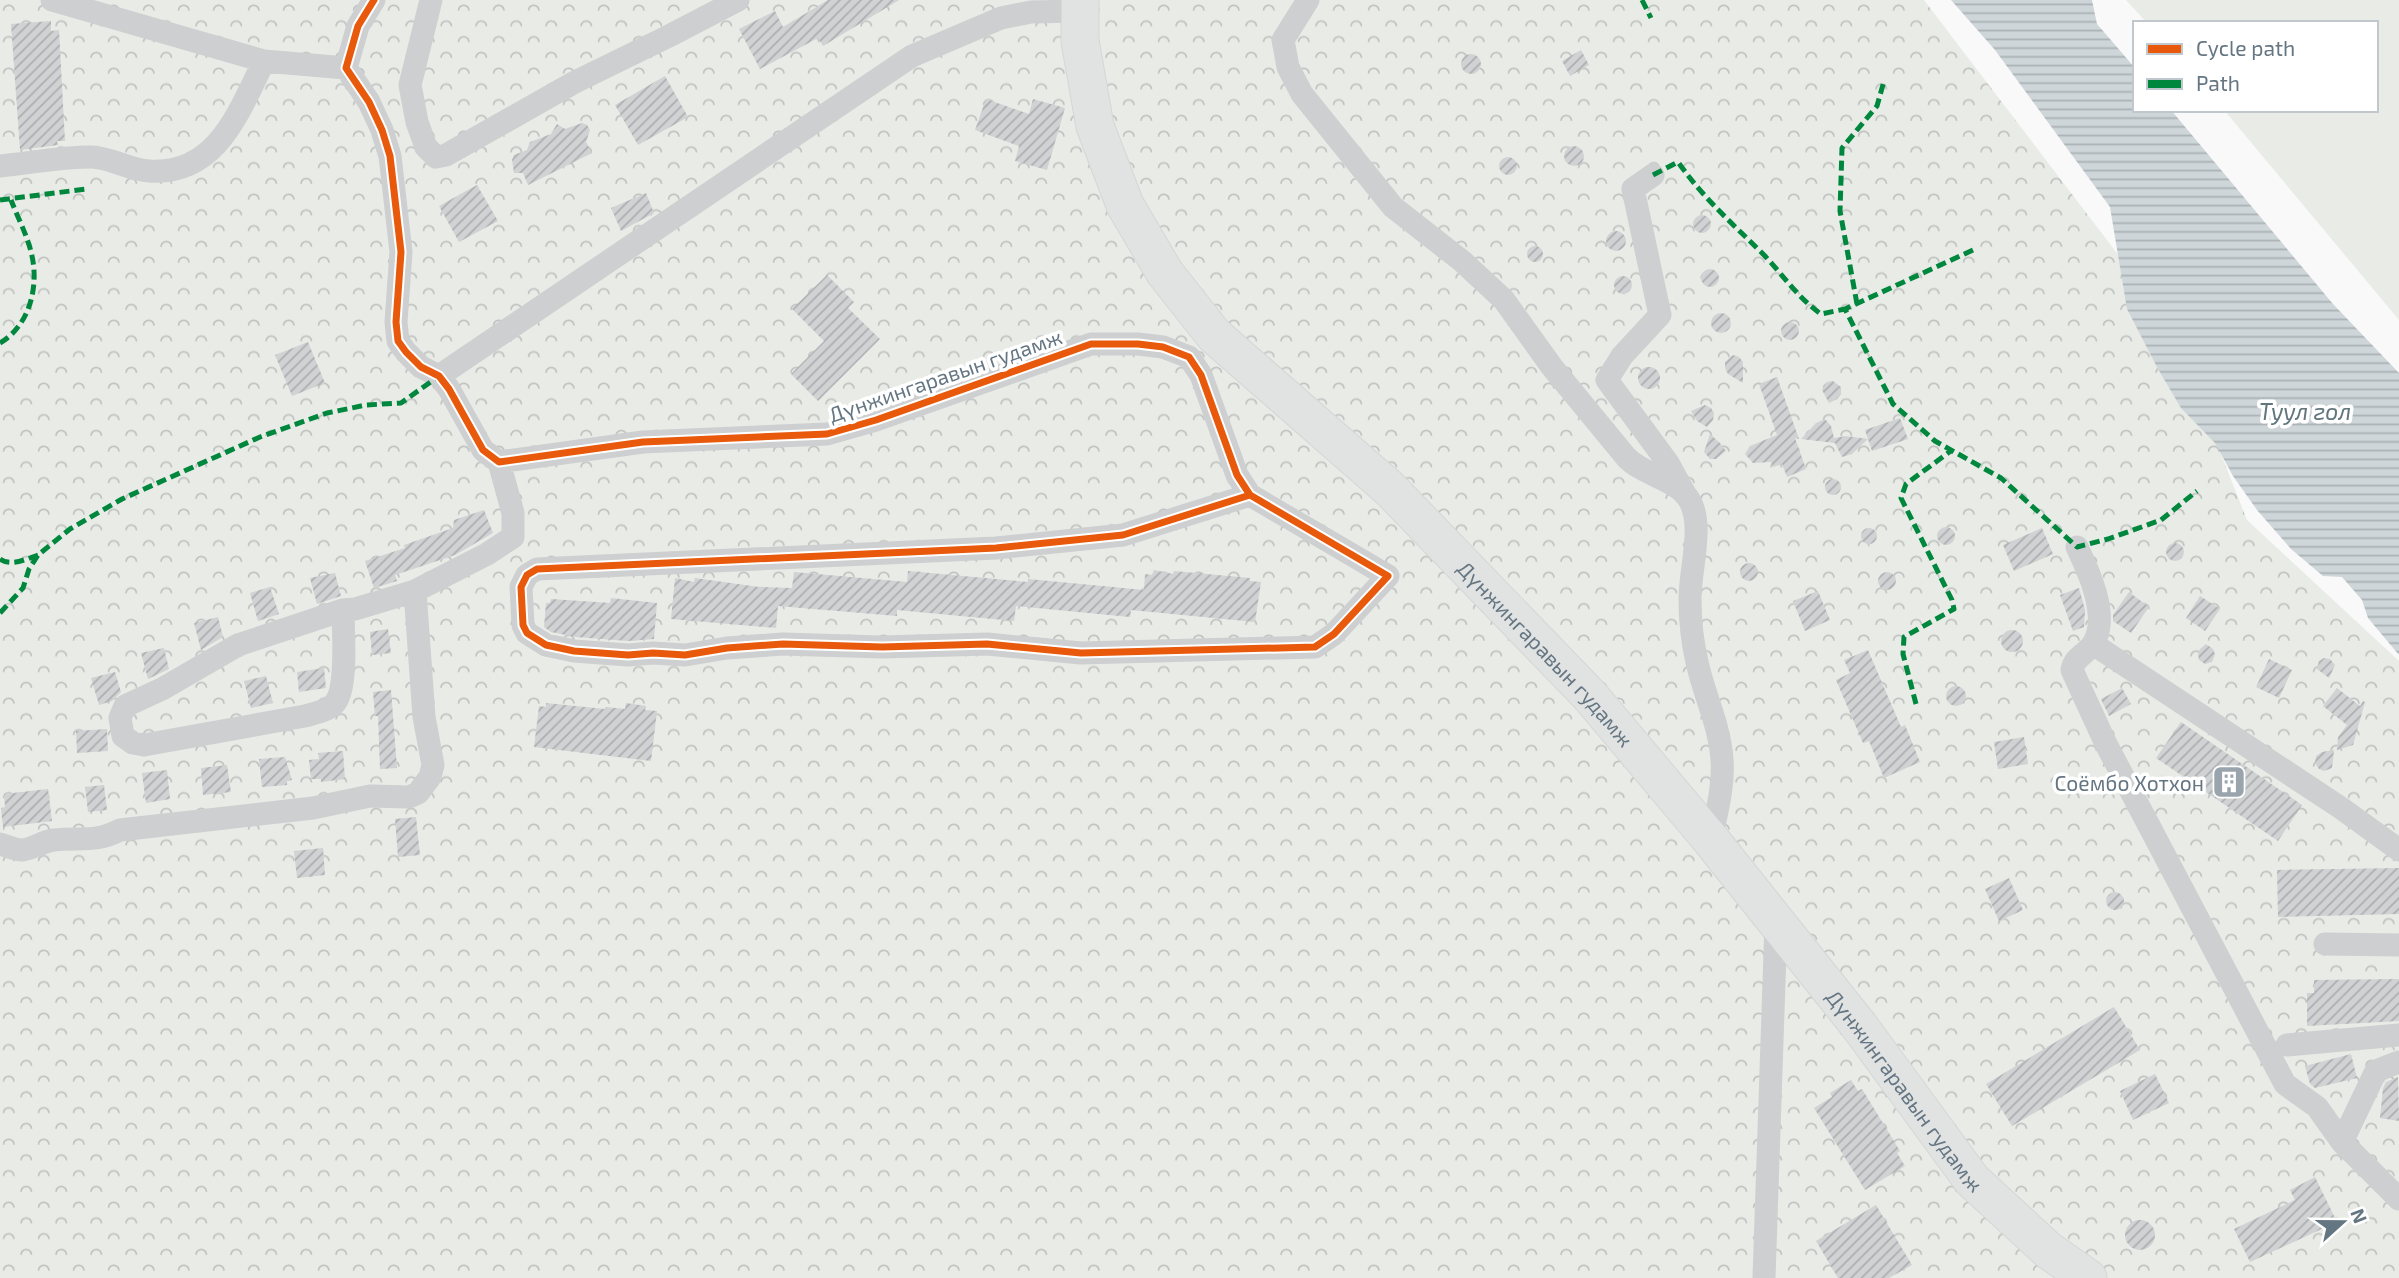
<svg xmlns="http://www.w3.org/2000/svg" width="2399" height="1278" viewBox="0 0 2399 1278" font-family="'Exo 2',sans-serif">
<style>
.grass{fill:#e8ebe6}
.park{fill:url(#park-crowns)}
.water{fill:url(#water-rules)}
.building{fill:url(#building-hatch)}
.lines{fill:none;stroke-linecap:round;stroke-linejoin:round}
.primary-casing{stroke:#d5d6d7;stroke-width:39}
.minor{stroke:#cecfd0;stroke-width:23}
.primary{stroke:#e1e2e2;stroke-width:37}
.quiet{stroke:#00873e;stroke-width:5;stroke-dasharray:10 5;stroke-linecap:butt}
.cycleway-casing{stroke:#fff;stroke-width:11}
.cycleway{stroke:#e8590c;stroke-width:7}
.labels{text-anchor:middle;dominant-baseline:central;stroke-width:7;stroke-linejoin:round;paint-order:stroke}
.street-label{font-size:21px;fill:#657683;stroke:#fff}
.poi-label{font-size:21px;fill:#657683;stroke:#fff;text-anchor:end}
.water-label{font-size:23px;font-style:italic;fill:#60757c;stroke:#fff}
</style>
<defs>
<pattern id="park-crowns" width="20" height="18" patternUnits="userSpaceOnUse" patternTransform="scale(1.75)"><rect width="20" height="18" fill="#e8ebe6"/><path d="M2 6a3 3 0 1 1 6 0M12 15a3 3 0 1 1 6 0" fill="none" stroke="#c0c3c0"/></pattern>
<pattern id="water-rules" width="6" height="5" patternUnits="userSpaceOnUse" patternTransform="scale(1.75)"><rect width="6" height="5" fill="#ced6d9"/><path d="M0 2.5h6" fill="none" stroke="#abb2b5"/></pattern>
<pattern id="building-hatch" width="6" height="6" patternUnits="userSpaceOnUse" patternTransform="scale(1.75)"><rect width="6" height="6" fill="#d0d2d3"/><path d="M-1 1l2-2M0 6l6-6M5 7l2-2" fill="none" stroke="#acafb1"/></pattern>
</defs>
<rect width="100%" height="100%" fill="#f9f9f9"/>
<path class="grass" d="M2126 0H2399V320L2224 110H2376V23H2147Z"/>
<path class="park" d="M0 0H1924L2168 320 2247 520 2399 661V1278H0Z"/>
<path class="water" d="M1951 0H2092L2097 24 2135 68V110H2171L2333 304 2399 373V655L2368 618 2362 600 2342 577 2323 576 2291 549 2257 510 2233 476 2215 443 2181 408 2158 369 2127 309 2110 207 1995 50Z"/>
<path class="building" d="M828 0H899L823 46 818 38 760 69 739 29 775 11 783 27Z
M51 21V31L59 30 65 141H57L58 145 20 150 11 24Z
M1581 50 1589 65 1570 76 1562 61Z
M1461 64a10 10 0 1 1 20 0a10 10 0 1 1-20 0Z
M665 76 688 117 638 145 615 105Z
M986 99 1029 114 1033 99 1065 108 1047 170 1015 161 1019 146 975 130Z
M582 123 587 125 590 130 586 142 592 153 528 185 523 173H514L512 160 514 155 527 150 530 142 551 134 557 124 565 129Z
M1564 156a10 10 0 1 1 20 0a10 10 0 1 1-20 0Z
M1499 166a9 9 0 1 1 18 0a9 9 0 1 1-18 0Z
M477 185 498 221 459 242 439 206Z
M646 193 654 213 621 231 611 208Z
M1693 224a9 9 0 1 1 18 0a9 9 0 1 1-18 0Z
M1606 241a10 10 0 1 1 20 0a10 10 0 1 1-20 0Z
M1527 254a8 8 0 1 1 16 0a8 8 0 1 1-16 0Z
M1701 278a9 9 0 1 1 18 0a9 9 0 1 1-18 0Z
M827 275 854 302 848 308 880 339 818 401 791 374 824 341 792 309Z
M1614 285a9 9 0 1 1 18 0a9 9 0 1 1-18 0Z
M1711 323a10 10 0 1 1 20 0a10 10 0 1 1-20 0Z
M1781 331a9 9 0 1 1 18 0a9 9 0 1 1-18 0Z
M308 342 325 383 292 396 275 355Z
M1733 355 1739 357 1743 362V383L1728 374 1725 368V362Z
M1638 378a11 11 0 1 1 22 0a11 11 0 1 1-22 0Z
M1777 377 1799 439 1795 438 1806 469 1787 477 1782 464 1773 467 1771 462 1753 463 1745 454 1750 446 1777 435 1759 384Z
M1833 381 1841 387V394L1837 399 1829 403 1822 390 1827 382Z
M1705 405 1711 408 1714 413 1713 420 1707 427 1697 421 1691 411Z
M1900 418 1908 439 1872 451 1868 439 1852 454 1842 457 1835 443 1801 439 1816 423 1825 419 1831 426 1834 438 1846 436 1868 439 1865 430Z
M1710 434 1720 443 1726 451 1716 459H1710L1704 452Z
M1825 487a8 8 0 1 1 16 0a8 8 0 1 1-16 0Z
M484 510 493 533 455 555 395 575 397 581 374 588 365 561 405 548 404 545 453 528 454 520Z
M1937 536a9 9 0 1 1 18 0a9 9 0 1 1-18 0Z
M1861 536a8 8 0 1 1 16 0a8 8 0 1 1-16 0Z
M2042 528 2053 554 2014 571 2003 545Z
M2166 552a9 9 0 1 1 18 0a9 9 0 1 1-18 0Z
M1740 572a9 9 0 1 1 18 0a9 9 0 1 1-18 0Z
M1154 570 1173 574 1174 571 1250 578V581L1261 582 1255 622 1131 610 1130 617 1016 606 1014 621 897 610V616L778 606 776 628 671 619 675 578 694 582 695 578 759 587 792 588 794 572 907 582 908 571 1028 582V579L1144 590 1145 574 1152 575Z
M1878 581a9 9 0 1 1 18 0a9 9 0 1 1-18 0Z
M335 573 341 596 317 604 310 578Z
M270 587 279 614 258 621 250 593Z
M2079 588 2085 610 2084 627 2073 631 2060 595Z
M1818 591 1830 620 1805 631 1793 601Z
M2129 592 2149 607 2131 633 2113 621V615Z
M2200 596 2220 609 2205 631 2186 618Z
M611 598 657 603 654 639 628 641 576 637 551 632 544 627 546 603H550L551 599 610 603Z
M218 617 223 637 201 650 194 623Z
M388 629 391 653 372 655 370 632Z
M2001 641a11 11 0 1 1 22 0a11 11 0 1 1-22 0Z
M2206 644 2213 649 2215 654 2212 662 2205 664 2199 660 2198 654 2200 649Z
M164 648 169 669 148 679 141 653Z
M1868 650 1901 727 1905 725 1920 762 1884 778 1869 741 1863 743 1836 680 1850 673 1844 660Z
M2324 658 2330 659 2335 665 2329 678 2317 669 2319 661Z
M2269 659 2292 670 2279 698 2256 687Z
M324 668 326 688 299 692 297 672Z
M115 672 121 692 112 701 99 705 91 678Z
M266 676 273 703 251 708 244 681Z
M1946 696a10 10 0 1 1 20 0a10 10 0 1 1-20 0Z
M2122 688 2131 704 2109 716 2101 699Z
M2337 688 2360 706 2363 701 2365 702 2353 745 2337 750 2338 737 2347 725 2323 706Z
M391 690 397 768 380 769 378 716H375L373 692Z
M546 703 605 709 606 707 625 709 626 703 646 706 645 710 657 711 651 761 534 747 539 706 546 707Z
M2181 722 2302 805 2278 841 2156 758Z
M107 729 108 751 77 753 76 731Z
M2024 737 2028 764 1998 769 1994 742Z
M2334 750 2332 768 2324 771 2319 769 2315 763 2316 756 2322 752Z
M343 751 345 779 321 782V779H311L309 760 319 759 318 753Z
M285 757 292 780 287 781V785L262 787 259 759Z
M227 765 231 792 203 795 201 768Z
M167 770 170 799 146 803 142 773Z
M104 785 107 810 88 812 85 787Z
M48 789 52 821 3 827 1 808 5 807 4 794Z
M416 817 420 855 398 857 395 819Z
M323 848 325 875 297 878 294 851Z
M2399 868V914L2278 917 2277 870Z
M2009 878 2023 910 1999 921 1985 889Z
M2106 901a9 9 0 1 1 18 0a9 9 0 1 1-18 0Z
M2399 979V1021L2307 1026V993H2314V980Z
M2114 1007 2140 1050 2012 1126 1986 1084Z
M2351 1054 2357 1078 2315 1088 2310 1084 2305 1066Z
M2155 1074 2169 1103 2133 1120 2120 1091Z
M2398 1077 2399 1121 2380 1118 2383 1088 2386 1082Z
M1851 1080 1858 1091 1862 1089 1900 1151 1897 1153 1905 1166 1865 1190 1814 1108 1832 1097 1830 1093Z
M2315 1177 2337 1222 2250 1262 2234 1229 2295 1200 2290 1190Z
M1876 1205 1912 1265 1889 1278H1838L1816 1241Z
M2125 1235a15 15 0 1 1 30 0a15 15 0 1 1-30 0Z"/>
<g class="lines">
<defs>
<g id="primary">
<path id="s1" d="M1080 0V41L1095 126 1125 205 1165 273 1214 335 1390 489 1591 697 1711 840 1860 1027 1972 1180 2048 1250 2088 1278"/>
</g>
</defs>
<use href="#primary" class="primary-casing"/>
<path class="minor" d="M52 0 264 61 346 68
M374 0 358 26 346 68 369 102 382 130 390 156 401 252 396 322 398 341 406 352 421 367 439 376 449 389 483 450 499 462 643 442 827 434 876 420 1091 344H1138L1163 347 1189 357 1201 375 1237 475 1250 495 1388 576 1334 634 1315 647 1081 653 987 644 882 647 783 644 727 648 685 655 653 653 628 655 574 651 546 645 527 633 523 625 521 587 527 575 537 569 996 548 1123 535 1250 495
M431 0 410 85 417 122 426 147 436 157 446 155 575 82 669 36 738 0
M1308 0 1283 40 1288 67 1302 94 1393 207 1462 261 1504 300 1552 367 1626 457C1643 475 1675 479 1688 498 1705 522 1690 569 1690 598 1690 619 1692 641 1697 662 1704 695 1720 726 1722 760 1724 787 1716 814 1711 840
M0 166C30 163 61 157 91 157 110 157 129 170 149 171 217 176 239 111 264 61
M1653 175 1633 189 1660 315 1622 356 1607 380 1668 463 1685 494
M439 376 912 56 1001 18 1031 12 1079 11
M2077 547C2089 572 2110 617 2093 644 2086 654 2074 657 2072 670L2106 744 2285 1084 2317 1107 2342 1142 2399 1199
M343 610C343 630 348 687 335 703 328 711 315 713 305 716L144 745 133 743 123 736 120 718 125 706 162 689 238 645 343 610 355 609 415 591 487 554 513 537V513L499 462
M2093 644 2341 808 2399 850
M0 844C7 846 15 850 22 850 33 849 43 841 54 840 81 837 95 843 120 830L313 808 370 796 409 797 418 793 430 777 433 765 424 717 415 591
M2325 944 2399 945
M2287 1045 2399 1035
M2342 1142 2376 1071 2399 1062
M1764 1278 1776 923"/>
<use href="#primary" class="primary"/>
<path class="quiet" d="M1642 0 1651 18
M1653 175 1678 162C1704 199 1732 223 1764 255 1783 275 1798 298 1821 314L1845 309
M0 200 86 189
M1973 250 1845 309 1893 404 1935 441 2001 478 2077 547 2108 539 2161 520 2197 491
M1857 304 1840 211 1842 148 1877 106 1884 81
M0 343C29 326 39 288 32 256 28 237 18 218 11 200
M0 559C11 567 26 559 38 555
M0 613 23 588 29 569 38 555 70 529 122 499 260 437 327 413 366 405 401 403 439 376
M1916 704 1903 654 1904 637 1954 609 1952 600 1901 498 1906 484 1952 450"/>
<defs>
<path id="cycleway" d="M374 0 358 26 346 68 369 102 382 130 390 156 401 252 396 322 398 341 406 352 421 367 439 376 449 389 483 450 499 462 643 442 827 434 876 420 1091 344H1138L1163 347 1189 357 1201 375 1237 475 1250 495 1388 576 1334 634 1315 647 1081 653 987 644 882 647 783 644 727 648 685 655 653 653 628 655 574 651 546 645 527 633 523 625 521 587 527 575 537 569 996 548 1123 535 1250 495"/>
</defs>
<use href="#cycleway" class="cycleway-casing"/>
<use href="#cycleway" class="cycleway"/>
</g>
<defs>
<symbol id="building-square" viewBox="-11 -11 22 22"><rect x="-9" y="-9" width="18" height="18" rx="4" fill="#99a4ac" stroke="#fff"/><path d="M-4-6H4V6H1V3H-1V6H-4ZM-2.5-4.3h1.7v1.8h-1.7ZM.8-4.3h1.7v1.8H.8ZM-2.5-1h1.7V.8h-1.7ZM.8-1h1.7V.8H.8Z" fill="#fff"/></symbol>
</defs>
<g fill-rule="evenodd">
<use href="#building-square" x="2210" y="763" width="38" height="38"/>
</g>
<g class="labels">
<g class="street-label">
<text transform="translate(945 375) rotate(-19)">Дүнжингаравын гудамж</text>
<text stroke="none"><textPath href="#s1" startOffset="830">Дүнжингаравын гудамж</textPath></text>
<text stroke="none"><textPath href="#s1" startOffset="1396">Дүнжингаравын гудамж</textPath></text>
</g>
<g class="poi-label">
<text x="2204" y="782">Соёмбо Хотхон</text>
</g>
<g class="water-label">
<text x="2305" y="411">Туул гол</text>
</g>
</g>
<rect x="2133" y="21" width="245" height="91" fill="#ffffff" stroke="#c1c8cd" stroke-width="2"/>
<rect x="2147" y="44" width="35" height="10" fill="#e8590c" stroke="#c1c8cd" stroke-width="2"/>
<text x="2196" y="56" font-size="21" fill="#657683">Cycle path</text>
<rect x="2147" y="79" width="35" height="10" fill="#00873e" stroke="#c1c8cd" stroke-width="2"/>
<text x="2196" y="91" font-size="21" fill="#657683">Path</text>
<g transform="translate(2343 1222) rotate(69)" stroke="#ffffff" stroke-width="5" paint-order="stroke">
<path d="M0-5L12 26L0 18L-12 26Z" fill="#657683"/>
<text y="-10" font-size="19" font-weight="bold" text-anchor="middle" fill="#657683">N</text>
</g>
</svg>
